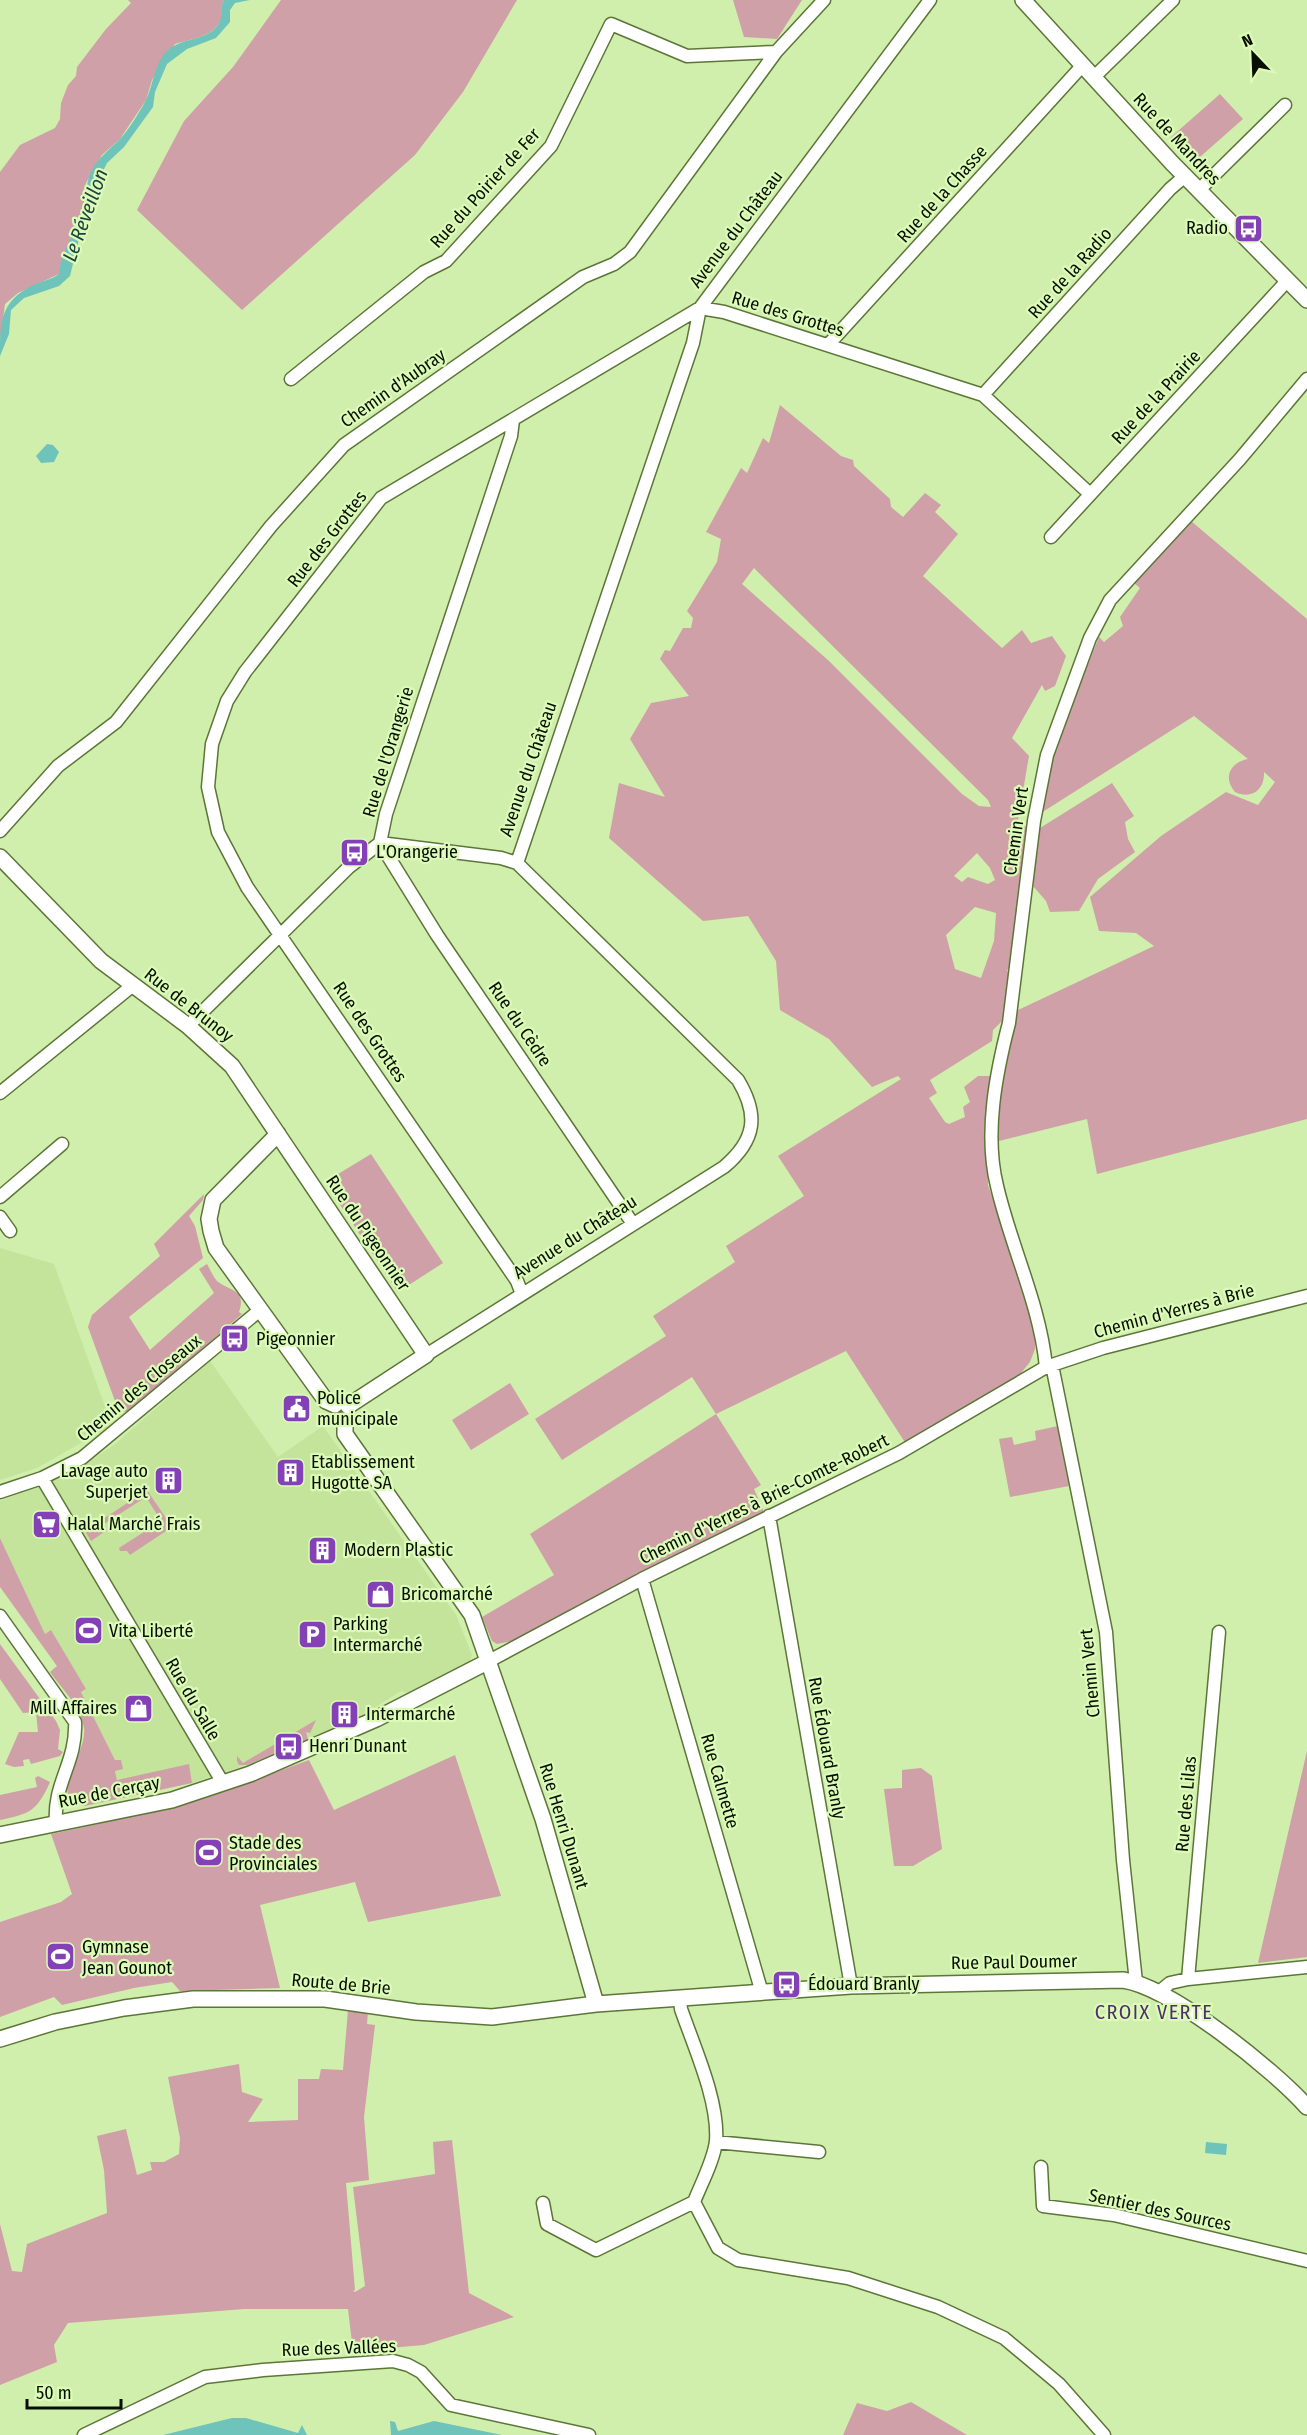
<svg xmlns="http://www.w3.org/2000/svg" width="1307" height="2435" viewBox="0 0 1307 2435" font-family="'Fira Sans Condensed',sans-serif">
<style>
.built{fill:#c3e49a}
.green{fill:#cfa0a8;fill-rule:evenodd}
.water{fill:#6ec3bb}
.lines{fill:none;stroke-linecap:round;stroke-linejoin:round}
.minor-casing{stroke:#5c7638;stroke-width:15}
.tertiary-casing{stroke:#5c7638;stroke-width:18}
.minor{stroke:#fff;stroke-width:12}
.tertiary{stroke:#fff;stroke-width:15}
.labels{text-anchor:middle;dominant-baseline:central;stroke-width:4.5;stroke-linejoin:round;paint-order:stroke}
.street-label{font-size:18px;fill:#071000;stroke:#ddfbb8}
.poi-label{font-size:18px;fill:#071000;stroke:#ddfbb8;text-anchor:start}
.water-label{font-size:20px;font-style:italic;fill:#1b433f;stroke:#ddfbb8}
.neighbourhood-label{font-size:20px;letter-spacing:1.5px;fill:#4f2f69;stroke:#ddfbb8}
</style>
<rect width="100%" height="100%" fill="#d0eeac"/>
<path class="built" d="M0 1248 54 1264 109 1418 107 1428 37 1468 0 1480Z
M210 1361 278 1457 323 1426 456 1615 472 1655 469 1664 408 1693 401 1691 364 1714 294 1745 293 1743 285 1746 286 1749 247 1765 192 1783 123 1798 115 1771V1760L81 1692 86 1690 51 1630 45 1634 0 1538V1501L79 1469 115 1444Z"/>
<path class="green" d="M128 0H224C220 7 223 12 221 19 215 37 191 39 175 44L152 80 146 100 120 139 102 155 86 183 83 213 74 228 59 274 18 293 5 304 0 340V172L20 145 55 128 60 119 61 103 68 85 76 76 77 67 106 29 131 3Z
M281 0H517L463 92 415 155 242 310 137 210 184 121 233 67Z
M733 0H802L777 39 744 37Z
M1220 94 1243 119 1192 164 1170 138Z
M780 405 841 456 853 460 854 466 890 499 891 507 903 517 925 493 941 505 935 512 958 534 923 576 1002 648 1022 630 1031 643 1052 636 1066 656 1055 686 1045 691 1042 685 1012 738 1029 756 1018 820 1027 828 1033 854 1022 945 1007 971 1019 984 1018 1005 993 1030 992 1041 930 1080 937 1093 929 1098 945 1122 949 1124 965 1117 963 1107 970 1102 964 1087 978 1076H993L987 1155 988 1185 1035 1322V1349L1030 1362 1017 1378 906 1444 846 1351 716 1414 761 1485 754 1489 764 1512 640 1572 518 1640 497 1644 492 1641 482 1617 554 1575 530 1534 716 1414 692 1377 562 1460 535 1419 666 1336 653 1316 735 1262 726 1246 804 1196 778 1156 901 1079 898 1076 872 1087 829 1039 780 1010 776 961 748 916 703 921 609 838 619 783 665 797 630 739 651 703 689 696 660 659 665 650 670 651 683 628H691L693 618 687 611 717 562 721 539 706 532 741 468 747 473 763 438 769 443ZM754 568 988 800 991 807 979 806 962 794 829 661 742 584ZM977 853 990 868 995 880 988 884 968 877 962 882 954 876ZM975 907 996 913 994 941 981 978 955 969 946 935Z
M1191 521 1307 619V1119L1097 1174 1087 1119 995 1142 1008 1044 1016 1011 1154 946 1136 933 1099 931 1090 897 1161 836 1226 792 1258 805 1275 782 1264 772C1265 790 1251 800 1235 792 1222 777 1231 762 1248 759L1194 716 1041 813 1053 751 1099 637 1104 642 1123 626 1120 617 1140 588 1134 583Z
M1112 783 1134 816 1125 822 1128 839 1135 852 1098 879 1079 911 1050 912 1046 901 1033 886 1040 828Z
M371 1154 443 1263 398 1292 325 1182Z
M204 1194 203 1200 189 1216 195 1226 203 1258 129 1317 150 1350 214 1293 199 1269 207 1264C210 1269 213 1277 217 1281 229 1291 247 1289 239 1312L242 1314 131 1411 119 1412 88 1327 92 1315 160 1256 154 1244Z
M510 1383 529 1414 471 1450 452 1420Z
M1058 1426 1069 1486 1010 1497 999 1439 1012 1437 1014 1445 1036 1440 1035 1431Z
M147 1490 172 1527 130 1555 127 1551H120L119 1548 161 1521 146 1497 104 1524 107 1530 91 1541 85 1531Z
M0 1538 45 1634 51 1630 86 1689 81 1692 115 1760H121L123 1769 115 1771 117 1780 189 1764 192 1783 85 1806C44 1800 88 1754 84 1728 81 1707 62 1689 50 1672L57 1666 0 1587Z
M0 1644 56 1721 60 1730 58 1749 63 1752 60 1756 31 1764 29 1759 23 1760 24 1766 14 1767 5 1764 19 1732H38L36 1712 23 1713 0 1679Z
M316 1720 310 1733 306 1732 308 1740 294 1745 293 1743 285 1746 286 1749 247 1765H239L237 1761V1756L243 1763Z
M1307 1751V1957L1258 1963Z
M455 1755 501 1896 368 1922 355 1882 260 1905 280 1988 180 1991 172 1982 134 1988 62 2005 54 1997 0 2017V1922L61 1902 72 1894 51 1834C141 1816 223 1793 309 1760L334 1810Z
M921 1768 932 1776 942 1849 913 1866H894L884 1789 902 1788V1770Z
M38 1776 50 1782C37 1811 30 1814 0 1820V1795L37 1787 35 1778Z
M348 2010 368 2012 367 2024 375 2025 364 2117 369 2180 346 2183 355 2290 353 2291 355 2292 365 2286 353 2187 435 2174 433 2142 452 2140 469 2293 514 2317 424 2345 353 2351 348 2309H244L68 2323 54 2345 57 2362 0 2385V2224L12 2271 22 2272 27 2244 107 2213 104 2170 97 2136 126 2129 137 2175 152 2170 150 2162H164L179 2154 180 2138 168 2077 239 2064 242 2092 263 2099 248 2122 298 2120V2079H319L321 2069 343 2070Z
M911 2402 967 2435H843L857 2403 887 2411Z"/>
<path class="water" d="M224 0H250L235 3 230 10V22L216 38 187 49 167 64 155 92 153 107 124 147 107 163 103 171 100 197 81 231 70 276 59 286 24 298 11 310 9 334 0 356C0 321 0 302 33 285 42 281 51 280 59 274 61 252 74 234 82 214 88 200 84 184 92 170 99 157 109 150 119 140 129 130 138 114 145 102 153 87 154 65 166 52 180 37 206 42 218 25 224 17 219 8 224 0Z
M47 444 53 445 59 452 54 462 41 463 36 456Z
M1206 2142 1227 2144 1226 2155 1205 2153Z
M232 2418H246L298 2433 302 2425 307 2435H163Z
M390 2421 395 2422 398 2431 434 2421 502 2435H391Z"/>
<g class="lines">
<defs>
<path id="minor" d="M1093 78 1173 0
M1199 190 1285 105
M828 345 1082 66
M291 379 424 272 446 261 551 146 611 24 687 56 776 52
M983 395 1170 189 1185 176
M1051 537 1287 281
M0 831 58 766 116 722 271 526 344 445 583 277 614 264 630 252 776 52 824 0
M380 843 437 935 633 1224
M380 843 501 858 517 863
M188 1026 349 867 380 843 386 814 511 436 513 420
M0 1093 132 986
M0 1197 62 1144
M0 1217 10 1231
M522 1294 517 1281 247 887 218 832 208 787 212 744 227 701 245 672 381 498 700 308 724 312 983 395 1090 494
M426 1355 724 1167C756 1140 759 1115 738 1080L517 863 693 343 700 308 930 0
M1052 1365 1106 1632 1123 1860 1136 1982
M1046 1367C1040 1304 1011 1247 997 1186 984 1134 996 1073 1009 1023L1034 821 1047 755 1090 638 1110 600 1240 459 1307 379
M42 1478 223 1783
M0 1492 42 1478 82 1458 260 1310
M769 1516 851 1986
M642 1579 762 1993
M0 1616 75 1722C77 1762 53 1783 56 1822
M489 1661 642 1579 899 1453 1046 1367 1103 1348 1307 1296
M1188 1979 1219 1632
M1159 1992 1170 1983 1188 1979 1307 1967
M716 2142 819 2152
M1041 2167 1043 2206 1114 2215 1307 2261
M694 2202 718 2248 738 2260 848 2278 938 2307 1004 2338 1059 2384 1104 2435
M543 2203 547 2224 596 2250 694 2202C701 2184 714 2160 716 2141 719 2101 694 2047 681 2009L680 2000
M84 2435 205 2377 263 2370 393 2361 408 2365 421 2372 451 2405 589 2435"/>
<path id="tertiary" d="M1023 0 1172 163 1307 300
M0 857 101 961 188 1026 232 1066 426 1355 348 1406
M278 1134 213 1200 209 1219 211 1231 216 1248 326 1401 335 1405
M345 1420V1434L472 1615 543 1819 596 2004
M0 1835 172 1800 250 1774 376 1719 489 1661
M0 2039 55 2022 124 2008 193 1999H325L416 2012 492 2017 596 2004 851 1986 1123 1980C1171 1987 1274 2070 1307 2107"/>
</defs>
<use href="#minor" class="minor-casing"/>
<use href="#tertiary" class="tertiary-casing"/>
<use href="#minor" class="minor"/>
<use href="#tertiary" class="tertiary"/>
</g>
<defs>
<symbol id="bus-square" viewBox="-11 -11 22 22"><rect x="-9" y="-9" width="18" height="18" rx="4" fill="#8441b5" stroke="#ddfbb8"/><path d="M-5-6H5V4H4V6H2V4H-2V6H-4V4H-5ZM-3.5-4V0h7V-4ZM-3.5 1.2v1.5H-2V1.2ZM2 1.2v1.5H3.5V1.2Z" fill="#fff"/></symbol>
<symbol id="civic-square" viewBox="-11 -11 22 22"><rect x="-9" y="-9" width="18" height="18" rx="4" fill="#8441b5" stroke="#ddfbb8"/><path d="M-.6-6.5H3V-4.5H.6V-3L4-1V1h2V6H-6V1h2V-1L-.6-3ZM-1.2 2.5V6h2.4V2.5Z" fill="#fff"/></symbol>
<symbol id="building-square" viewBox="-11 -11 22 22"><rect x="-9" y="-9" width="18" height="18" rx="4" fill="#8441b5" stroke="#ddfbb8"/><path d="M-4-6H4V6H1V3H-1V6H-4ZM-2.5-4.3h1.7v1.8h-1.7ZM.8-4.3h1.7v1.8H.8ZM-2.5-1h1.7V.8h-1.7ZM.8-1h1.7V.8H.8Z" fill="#fff"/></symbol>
<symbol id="supermarket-square" viewBox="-11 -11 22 22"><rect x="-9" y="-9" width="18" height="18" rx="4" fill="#8441b5" stroke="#ddfbb8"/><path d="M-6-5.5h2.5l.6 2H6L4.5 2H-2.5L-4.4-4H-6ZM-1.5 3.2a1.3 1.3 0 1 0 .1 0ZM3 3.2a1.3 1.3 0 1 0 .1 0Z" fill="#fff"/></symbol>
<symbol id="shop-square" viewBox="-11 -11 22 22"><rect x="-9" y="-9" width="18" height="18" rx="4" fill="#8441b5" stroke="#ddfbb8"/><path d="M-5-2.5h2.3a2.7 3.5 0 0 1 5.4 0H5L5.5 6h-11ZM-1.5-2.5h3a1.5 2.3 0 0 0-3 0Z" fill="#fff"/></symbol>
<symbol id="stadium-square" viewBox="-11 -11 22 22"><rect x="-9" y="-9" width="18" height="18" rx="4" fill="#8441b5" stroke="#ddfbb8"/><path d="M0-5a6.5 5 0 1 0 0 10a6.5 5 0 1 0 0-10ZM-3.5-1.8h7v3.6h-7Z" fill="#fff"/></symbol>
<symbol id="parking-square" viewBox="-11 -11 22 22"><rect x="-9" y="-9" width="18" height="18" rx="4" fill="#8441b5" stroke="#ddfbb8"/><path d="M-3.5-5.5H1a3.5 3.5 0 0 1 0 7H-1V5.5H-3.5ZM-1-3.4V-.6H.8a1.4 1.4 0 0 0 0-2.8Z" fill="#fff"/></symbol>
</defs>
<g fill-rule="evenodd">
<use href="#bus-square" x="1232" y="212" width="33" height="33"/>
<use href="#bus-square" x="338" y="836" width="33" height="33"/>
<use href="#bus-square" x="218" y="1322" width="33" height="33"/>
<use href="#civic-square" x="280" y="1392" width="33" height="33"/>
<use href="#building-square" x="274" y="1456" width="33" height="33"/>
<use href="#building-square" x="152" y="1464" width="33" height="33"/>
<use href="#supermarket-square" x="30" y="1508" width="33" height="33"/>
<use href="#building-square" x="306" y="1534" width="33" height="33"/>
<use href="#shop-square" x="364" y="1578" width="33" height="33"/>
<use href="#stadium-square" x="72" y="1614" width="33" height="33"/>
<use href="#parking-square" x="296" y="1618" width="33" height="33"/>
<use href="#shop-square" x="122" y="1692" width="33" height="33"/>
<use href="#building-square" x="328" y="1698" width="33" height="33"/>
<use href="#bus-square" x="272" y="1730" width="33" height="33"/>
<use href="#stadium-square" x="192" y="1836" width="33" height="33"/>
<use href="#stadium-square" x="44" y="1940" width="33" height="33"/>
<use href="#bus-square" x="770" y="1968" width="33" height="33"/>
</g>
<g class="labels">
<g class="street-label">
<text transform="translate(1177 139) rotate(47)">Rue de Mandres</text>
<text transform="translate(485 188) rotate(-48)">Rue du Poirier de Fer</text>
<text transform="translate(942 194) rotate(-48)">Rue de la Chasse</text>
<text transform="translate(736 229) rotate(-53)">Avenue du Château</text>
<text transform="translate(1070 273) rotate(-48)">Rue de la Radio</text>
<text transform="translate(788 314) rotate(17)">Rue des Grottes</text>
<text transform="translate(393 388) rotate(-35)">Chemin d'Aubray</text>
<text transform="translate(1156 397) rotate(-47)">Rue de la Prairie</text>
<text transform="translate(327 539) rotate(-52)">Rue des Grottes</text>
<text transform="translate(388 752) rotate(-73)">Rue de l'Orangerie</text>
<text transform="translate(528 769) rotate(-71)">Avenue du Château</text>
<text transform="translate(1016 831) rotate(-82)">Chemin Vert</text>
<text transform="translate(189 1005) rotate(38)">Rue de Brunoy</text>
<text transform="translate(520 1024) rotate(56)">Rue du Cèdre</text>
<text transform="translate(370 1032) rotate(56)">Rue des Grottes</text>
<text transform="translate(368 1233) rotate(56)">Rue du Pigeonnier</text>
<text transform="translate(575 1237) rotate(-32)">Avenue du Château</text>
<text transform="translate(1174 1311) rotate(-15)">Chemin d'Yerres à Brie</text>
<text transform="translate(139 1388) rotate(-40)">Chemin des Closeaux</text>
<text transform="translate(764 1499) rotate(-26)">Chemin d'Yerres à Brie-Comte-Robert</text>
<text transform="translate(1090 1673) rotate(-95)">Chemin Vert</text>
<text transform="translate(193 1699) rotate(60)">Rue du Salle</text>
<text transform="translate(827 1748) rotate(80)">Rue Édouard Branly</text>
<text transform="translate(720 1781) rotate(74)">Rue Calmette</text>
<text transform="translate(109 1792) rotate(-11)">Rue de Cerçay</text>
<text transform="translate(1186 1804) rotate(-85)">Rue des Lilas</text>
<text transform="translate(564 1826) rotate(73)">Rue Henri Dunant</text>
<text transform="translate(1014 1962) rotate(-1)">Rue Paul Doumer</text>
<text transform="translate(341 1984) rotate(5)">Route de Brie</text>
<text transform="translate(1160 2210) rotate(12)">Sentier des Sources</text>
<text transform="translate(339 2348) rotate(-2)">Rue des Vallées</text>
</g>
<g class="poi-label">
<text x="1228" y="228" text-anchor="end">Radio</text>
<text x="376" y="852">L'Orangerie</text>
<text x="256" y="1339">Pigeonnier</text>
<text x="317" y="1398">Police<tspan x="317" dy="21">municipale</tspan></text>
<text x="311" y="1462">Etablissement<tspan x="311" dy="21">Hugotte SA</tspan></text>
<text x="148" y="1471" text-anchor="end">Lavage auto<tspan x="148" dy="21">Superjet</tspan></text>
<text x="67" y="1524">Halal Marché Frais</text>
<text x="344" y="1550">Modern Plastic</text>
<text x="401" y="1594">Bricomarché</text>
<text x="333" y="1624">Parking<tspan x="333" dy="21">Intermarché</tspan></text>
<text x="109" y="1631">Vita Liberté</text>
<text x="117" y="1708" text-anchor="end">Mill Affaires</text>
<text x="366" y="1714">Intermarché</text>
<text x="309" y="1746">Henri Dunant</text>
<text x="229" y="1843">Stade des<tspan x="229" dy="21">Provinciales</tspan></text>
<text x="82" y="1947">Gymnase<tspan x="82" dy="21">Jean Gounot</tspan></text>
<text x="808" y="1984">Édouard Branly</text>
</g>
<g class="water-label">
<text transform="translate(85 215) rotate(-70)">Le Réveillon</text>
</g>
<g class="neighbourhood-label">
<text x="1154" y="2012">CROIX VERTE</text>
</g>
</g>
<g transform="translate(1253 54) rotate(337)" stroke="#ddfbb8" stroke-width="4.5" paint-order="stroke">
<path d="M0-4.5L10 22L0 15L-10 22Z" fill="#071000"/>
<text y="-9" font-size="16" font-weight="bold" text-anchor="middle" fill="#071000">N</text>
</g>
<path d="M27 2399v9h94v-9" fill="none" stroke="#071000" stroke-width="3"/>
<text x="36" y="2399" font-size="18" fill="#071000" stroke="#ddfbb8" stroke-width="4.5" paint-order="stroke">50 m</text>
</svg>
